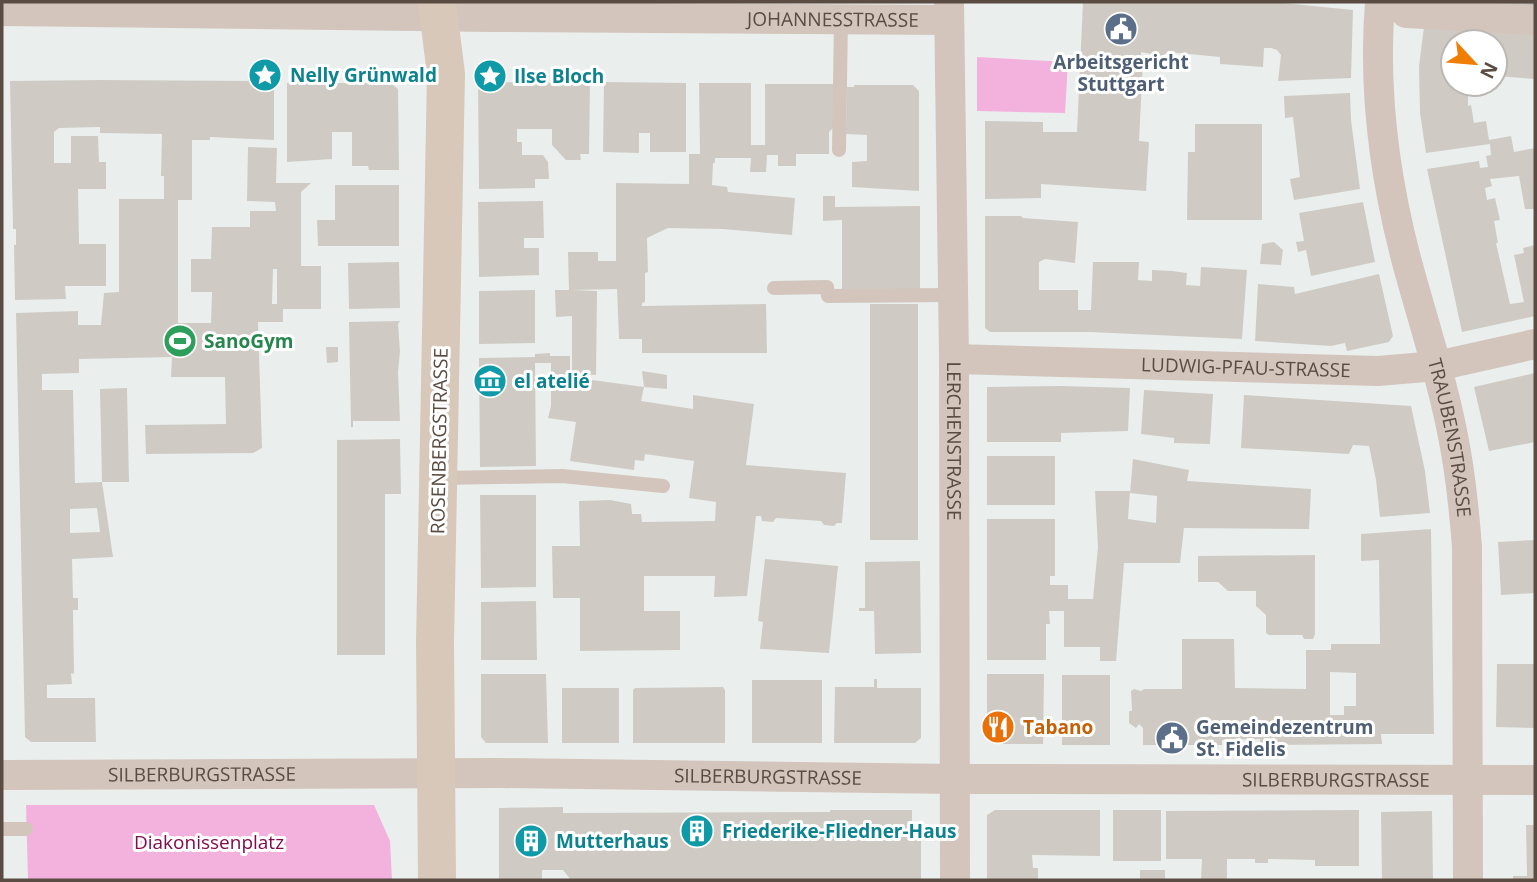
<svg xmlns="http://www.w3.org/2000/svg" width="1537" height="882" viewBox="0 0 1537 882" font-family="'Open Sans',sans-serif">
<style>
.green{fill:#f3b2dd}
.building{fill:#cfcbc4;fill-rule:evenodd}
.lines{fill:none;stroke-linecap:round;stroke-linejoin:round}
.lane{stroke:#d3c5bc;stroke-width:14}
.street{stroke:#d3c5bc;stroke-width:30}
.secondary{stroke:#d8c8ba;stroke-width:38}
.tram{stroke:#b7b2ac;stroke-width:2}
.labels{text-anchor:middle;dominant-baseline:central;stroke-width:6;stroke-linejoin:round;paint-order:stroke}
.street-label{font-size:19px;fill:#5a4c42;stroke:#fff}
.service-label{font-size:19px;font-weight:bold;fill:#4e5e75;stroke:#fff}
.culture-label{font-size:19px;font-weight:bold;fill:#0d838f;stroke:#fff;text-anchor:start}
.leisure-label{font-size:19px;font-weight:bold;fill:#27864d;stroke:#fff;text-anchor:start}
.food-label{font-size:19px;font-weight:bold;fill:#c56008;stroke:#fff;text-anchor:start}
.park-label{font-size:19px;fill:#830b4c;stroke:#fff}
</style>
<rect width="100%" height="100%" fill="#eaefee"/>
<path class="green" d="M977 57 1068 62 1065 113 977 111Z
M26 805H374L390 841 392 880H28Z"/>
<path class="building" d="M1083 2H1274L1353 10 1351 78 1278 81 1281 55 1277 50 1271 48H1264L1263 67 1220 64V57L1168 52 1162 56 1141 52V60H1143L1139 141 1149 142 1146 191 1041 184V198L985 199V121L1043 122V132H1077Z
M1425 19 1535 29V79L1495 76V42H1453V84H1463L1464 91H1468V106L1471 105 1474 123 1486 121 1489 140 1511 136 1514 152 1535 148V209H1525L1519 176 1490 179 1492 186 1485 188 1487 200 1495 198 1500 220 1494 221 1498 243H1496L1510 304 1524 302 1514 255 1524 253 1523 248 1535 245V316L1462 332 1427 169 1479 161 1480 168 1488 167 1486 156 1491 155 1490 144 1426 153 1420 113 1419 66Z
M100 80 274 81V140L210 137V140H192V200H178V323H211L212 292H191V259H211L212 227H250V211H276L275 202 247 201 248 147 277 148 276 183H311L301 192V266H321V309H283V322H258L262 448 253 453 146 454 145 425 226 424 225 377H171L172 357 79 359V373L42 374V390H73L75 483 102 482 113 557 72 559 73 598H78V610H73L74 674 71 673 72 684 47 685V698H95L96 742H31L25 737 16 313 78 311V325H101L104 293 119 292V199H164V176H161L162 134 100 133V127L59 128 54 132V163H71V136H98L99 162H106V189H78L79 244H106V286H65L66 299 15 300 14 245H16V229H13L10 81ZM273 269H277V304H272ZM97 508 100 532 70 533V509Z
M478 82 590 83 589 154H580L581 160H566L552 145V129H517V142H522V155H543L548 162 549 179H535V188L479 189Z
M604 82 686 83V152H650V133H639V153L603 152Z
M287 83H390L398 89 399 170H369L368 166H352V132H332V159L287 162Z
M699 83H751V145H765V84H834V127L829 132V154H796V166H778V155H767L766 172H750L751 158H715V163H713L712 185 727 187 728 192 795 198 792 235 722 229 668 228 647 238 648 272 645 273V302L642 303V306L766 304 767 353H642V339H619L617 289 572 290 597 291 596 375 572 374V316L556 317 555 290H569L568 252H598V261H616V183L689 184V154H700Z
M854 85H913L919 91V191L852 187V162L867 161V135L846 134 847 87H854Z
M1350 93 1351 120 1360 189 1294 200 1290 179 1300 177 1293 117 1285 118 1284 96Z
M1195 124H1262V220H1187L1188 152H1195Z
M335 185H399V246H318L317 220H335Z
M823 196H835V207L920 206V291L842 290V220L823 221Z
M543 201 544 238H524V248H539V275L479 277 478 202Z
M1363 202 1375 262 1311 276 1306 250 1298 252 1296 242 1304 241 1299 213Z
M985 216H1021L1023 218 1078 222 1075 263 1045 259 1039 262V290H1078V310H1091L1093 262H1139L1138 280 1152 281V270L1172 271 1187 273 1186 285 1200 286 1201 267 1247 270 1242 339 1090 332H990L985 328Z
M1274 242 1283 250 1281 265 1260 264 1262 244Z
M399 262 400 308 349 309 348 263Z
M1379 274 1393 336 1389 342 1347 351 1345 343 1331 346 1255 341 1258 284 1294 287 1295 294Z
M535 290V343L479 344V291Z
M870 304H918V540H870Z
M400 321 398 324 400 351 398 372 400 421H353V427H351L349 322Z
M326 347H338V362L327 363Z
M550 353V356H570V377L644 387 641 401 693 409V395L754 404 746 465 846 473 842 523H837L834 526 824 525 821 521 776 518 773 522 762 521 761 516H756L747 596 714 597 715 576H644V611H680V650L580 651V598H553L552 546H580L579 501 610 500 631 504 632 514H641L642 522 715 521 716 502 689 498 694 461 645 454 644 461 635 460 634 470 570 461 576 422 548 418 551 406V363H535L536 466 480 467 479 358 535 357V354Z
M642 371 667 375V389L644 387Z
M1535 373V442L1489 451 1474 387Z
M1061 386 1130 388 1128 431 1061 433V442H987V387Z
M127 388 129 482H102L100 389Z
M1144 390 1213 394 1210 444 1174 443V438L1141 434Z
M1244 395 1411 406 1425 471 1430 513 1380 517 1376 480 1369 446 1353 445 1349 454 1241 448Z
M400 439 401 494H385V655H337V440Z
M987 456H1055V505H987Z
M1133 459 1189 470 1187 481 1311 489 1309 529 1184 528 1180 563H1124L1116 661H1100V647H1064V611H1049L1050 624H1046V660H987V519H1055V576H1050V585H1068V599H1093L1098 547 1095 491H1130L1128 519 1156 523 1157 496 1130 493Z
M480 495H536V587L481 588Z
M1431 529 1434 734H1381L1382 744 1260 745V739L1222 740V745H1143V728L1139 724 1136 728 1129 723V711H1132L1131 691 1134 689 1141 691 1144 689H1182V639H1234L1235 688 1306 689V650H1331V644H1380L1379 560 1361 561V534ZM1330 672 1356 673V706H1344V715H1330Z
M1535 540V593L1501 595 1498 542Z
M1315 555V634L1313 639H1304L1302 635H1269L1266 633V615L1256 606V591H1228L1218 582H1198V556Z
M765 559 838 566 829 653 760 649 763 622 758 621Z
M920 561 921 653 875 654 874 611H859V608H865V562Z
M536 601 537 660H481V602Z
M1497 664H1535V728L1496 727Z
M481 674H546L548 743H486L481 737Z
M987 674H1044L1043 744H994L987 740Z
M1062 675H1110V745H1062Z
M874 679H877V688H921V738L915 743H834L835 687H874Z
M752 680H822V743H752Z
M723 687 725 690V743H633V690L635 688Z
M562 688H619V743H562Z
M563 807V813L830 812V810H912V824H921V880H571L563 870H542V880H499V808Z
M995 810H1100V856L1032 855 1033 868H1038V880H987V815Z
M1113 810H1161V861H1113Z
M1359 810V866H1315V860L1268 859V863H1255V859H1227V880H1201L1202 859H1166V811Z
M1432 811 1433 880H1382L1381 812Z
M1526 825H1535V880H1513V876H1527Z
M1140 870H1165V880H1140Z"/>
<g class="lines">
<path class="lane" d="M839 150 841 19
M774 288 827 287 828 296 953 295
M440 478 562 476 663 486
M2 829H26"/>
<g class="street">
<path id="s1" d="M949 2 954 359 955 880"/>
<path id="s2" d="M1380 2C1373 90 1385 181 1408 266 1423 321 1441 375 1452 431 1460 469 1464 508 1467 547L1468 880"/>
<path id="s3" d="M2 11 491 17 949 20"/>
<path d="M1406 13 1535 20"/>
<path id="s4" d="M954 359 1378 371 1437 366 1535 344"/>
<path id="s5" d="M2 775 499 773 955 779 1535 780"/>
</g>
<path class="secondary" d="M437 2 446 74 435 642 437 880"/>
<path class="tram" d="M1494 2 1535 4"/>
</g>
<defs>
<symbol id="civic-disc" viewBox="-11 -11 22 22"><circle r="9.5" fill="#5c6f8a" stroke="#fff"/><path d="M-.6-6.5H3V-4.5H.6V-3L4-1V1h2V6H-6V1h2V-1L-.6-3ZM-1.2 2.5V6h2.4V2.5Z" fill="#fff"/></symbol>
<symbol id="sight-disc" viewBox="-11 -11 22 22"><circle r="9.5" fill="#0f9aa8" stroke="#fff"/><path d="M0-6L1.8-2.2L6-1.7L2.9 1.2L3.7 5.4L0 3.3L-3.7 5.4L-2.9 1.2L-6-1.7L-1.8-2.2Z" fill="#fff"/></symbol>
<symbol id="stadium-disc" viewBox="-11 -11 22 22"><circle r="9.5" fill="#2e9e5b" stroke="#fff"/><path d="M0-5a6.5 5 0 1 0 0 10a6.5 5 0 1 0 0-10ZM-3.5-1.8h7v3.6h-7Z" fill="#fff"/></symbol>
<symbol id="museum-disc" viewBox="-11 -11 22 22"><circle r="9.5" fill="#0f9aa8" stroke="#fff"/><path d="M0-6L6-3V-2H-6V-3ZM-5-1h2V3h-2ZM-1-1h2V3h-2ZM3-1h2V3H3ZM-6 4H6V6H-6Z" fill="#fff"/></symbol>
<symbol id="restaurant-disc" viewBox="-11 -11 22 22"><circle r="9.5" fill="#e8710a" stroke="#fff"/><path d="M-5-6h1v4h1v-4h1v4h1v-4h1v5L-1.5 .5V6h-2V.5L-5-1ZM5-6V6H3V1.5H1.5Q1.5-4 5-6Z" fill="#fff"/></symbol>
<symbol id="building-disc" viewBox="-11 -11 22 22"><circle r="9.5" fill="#0f9aa8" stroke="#fff"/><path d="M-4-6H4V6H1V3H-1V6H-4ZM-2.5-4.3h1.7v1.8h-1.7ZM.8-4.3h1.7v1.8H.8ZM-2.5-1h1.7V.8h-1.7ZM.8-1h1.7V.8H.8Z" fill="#fff"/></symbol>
</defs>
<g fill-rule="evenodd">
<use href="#civic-disc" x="1102" y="10" width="38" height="38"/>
<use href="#sight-disc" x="246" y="56" width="38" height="38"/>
<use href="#sight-disc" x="471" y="57" width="38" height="38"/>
<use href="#stadium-disc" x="161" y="322" width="38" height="38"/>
<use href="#museum-disc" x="471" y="362" width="38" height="38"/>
<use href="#restaurant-disc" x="979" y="708" width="38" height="38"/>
<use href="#civic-disc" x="1153" y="719" width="38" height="38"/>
<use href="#building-disc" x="678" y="812" width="38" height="38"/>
<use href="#building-disc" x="512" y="822" width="38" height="38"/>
</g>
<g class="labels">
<g class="street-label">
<text stroke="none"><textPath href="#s3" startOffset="831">JOHANNESSTRASSE</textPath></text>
<text stroke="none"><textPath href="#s4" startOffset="292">LUDWIG-PFAU-STRASSE</textPath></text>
<text stroke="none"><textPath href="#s2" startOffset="444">TRAUBENSTRASSE</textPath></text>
<text transform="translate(439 441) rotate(-89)">ROSENBERGSTRASSE</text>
<text stroke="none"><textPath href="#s1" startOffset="439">LERCHENSTRASSE</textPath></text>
<text stroke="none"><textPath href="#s5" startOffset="200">SILBERBURGSTRASSE</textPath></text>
<text stroke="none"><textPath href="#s5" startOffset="766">SILBERBURGSTRASSE</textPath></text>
<text stroke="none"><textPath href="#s5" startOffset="1334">SILBERBURGSTRASSE</textPath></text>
</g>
<g class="service-label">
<text x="1121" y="62">Arbeitsgericht<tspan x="1121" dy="22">Stuttgart</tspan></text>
<text x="1196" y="727" text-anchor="start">Gemeindezentrum<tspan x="1196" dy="22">St. Fidelis</tspan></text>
</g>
<g class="culture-label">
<text x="290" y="75">Nelly Grünwald</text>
<text x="514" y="76">Ilse Bloch</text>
<text x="514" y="381">el atelié</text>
<text x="722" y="831">Friederike-Fliedner-Haus</text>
<text x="556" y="841">Mutterhaus</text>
</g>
<g class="leisure-label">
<text x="204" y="341">SanoGym</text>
</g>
<g class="food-label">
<text x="1023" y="727">Tabano</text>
</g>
<g class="park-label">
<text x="209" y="842">Diakonissenplatz</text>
</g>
</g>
<rect width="1537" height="882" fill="none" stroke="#5a4c42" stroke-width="7"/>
<g transform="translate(1474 63) rotate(116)"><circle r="33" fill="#ffffff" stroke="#bdb7b3" stroke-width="2"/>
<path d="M0-5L12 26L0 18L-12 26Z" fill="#f07e03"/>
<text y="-10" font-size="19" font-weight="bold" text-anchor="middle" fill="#5a4c42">N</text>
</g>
</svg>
